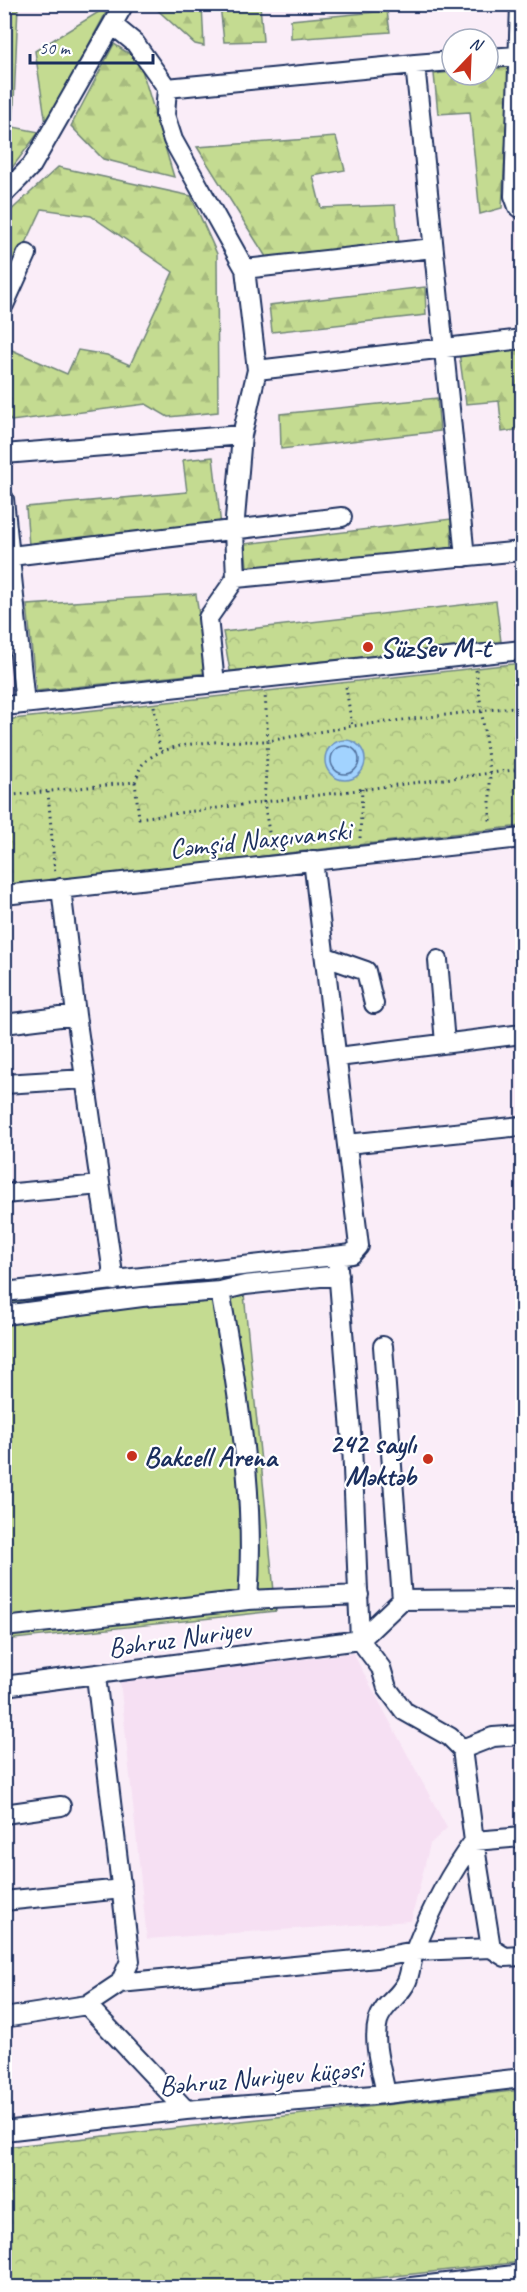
<svg xmlns="http://www.w3.org/2000/svg" width="527" height="2292" viewBox="0 0 527 2292" font-family="Caveat,sans-serif">
<style>
.built{fill:#f6e0f3}
.green{fill:#c4db91;stroke:#708578;stroke-width:1.5}
.forest{fill:url(#forest-firs);stroke:#708578;stroke-width:1.5}
.park{fill:url(#park-crowns);stroke:#708578;stroke-width:1.5}
.water{fill:#a2d3ff;stroke:#6c91bf;stroke-width:1.5}
.lines{fill:none;stroke-linecap:round;stroke-linejoin:round}
.shore{stroke:#51719e;stroke-width:1.5}
.minor-casing{stroke:#1b2f5e;stroke-width:22}
.path{stroke:#1b2f5e;stroke-width:3;stroke-dasharray:1.5 4.5;stroke-linecap:butt}
.minor{stroke:#fff;stroke-width:18}
.poi-dot{fill:#c8321e;stroke:#fff;stroke-width:2}
.labels{text-anchor:middle;dominant-baseline:central;stroke-width:4.5;stroke-linejoin:round;paint-order:stroke}
.poi-label{font-size:28px;font-weight:bold;fill:#1b2f5e;stroke:#fff;text-anchor:start}
.street-label{font-size:28px;fill:#1b2f5e;stroke:#fff}
</style>
<defs>
<pattern id="forest-firs" width="22" height="20" patternUnits="userSpaceOnUse" patternTransform="scale(1.5)"><rect width="22" height="20" fill="#c4db91"/><path d="M5 1l3.5 6h-7zM16 11l3.5 6h-7z" fill="#a8bc7f"/></pattern>
<pattern id="park-crowns" width="20" height="18" patternUnits="userSpaceOnUse" patternTransform="scale(1.5)"><rect width="20" height="18" fill="#c4db91"/><path d="M2 6a3 3 0 1 1 6 0M12 15a3 3 0 1 1 6 0" fill="none" stroke="#a8bc7f"/></pattern>
</defs>
<rect width="100%" height="100%" fill="#faedf8"/>
<filter id="ink" filterUnits="userSpaceOnUse"><feTurbulence type="fractalNoise" baseFrequency=".0167" numOctaves="2"/><feDisplacementMap in="SourceGraphic" scale="12" xChannelSelector="R" yChannelSelector="G"/><feConvolveMatrix kernelMatrix="1 2 1 2 8 2 1 2 1" color-interpolation-filters="sRGB"/></filter>
<g filter="url(#ink)">
<path class="built" d="M353 1653 447 1828 430 1844 411 1921 147 1939 120 1681Z"/>
<path class="green" d="M110 5 46 124 35 51Z
M242 1274 276 1611 5 1640 4 1301Z"/>
<path class="forest" d="M5 4 18 5 13 127 39 132 5 177Z
M152 5H202L204 46 195 44Z
M220 5H260L263 41 224 42Z
M387 11 390 32 291 39V20Z
M114 44 139 60 174 177 103 159 71 126Z
M510 66 502 208 480 214 470 112 438 114 434 74 452 72V75H488V68Z
M336 137 345 170 313 176 321 208 395 205 399 245 266 257 197 147Z
M58 167 191 196 217 254 218 412 168 417 146 404 11 421 5 412V347L67 374 78 350 107 355 130 365 173 272 91 216 42 209 5 288V216Z
M425 287 426 315 272 332 269 305Z
M522 346V429L502 432 499 401 466 404 459 352Z
M437 398 440 431 281 449 280 414Z
M213 457 221 526 29 546 26 507 187 492 183 460Z
M451 519 452 550 247 567 245 544Z
M196 594 207 673 36 691 27 605Z"/>
<path class="park" d="M496 601 501 642 230 671 223 632Z
M522 663V826L271 855 5 893 4 720Z
M522 2090V2262L286 2288 5 2287V2147Z"/>
<path class="water" d="M325 760a20 20 0 1 1 40 0a20 20 0 1 1-40 0Z"/>
<g class="lines">
<path class="shore" d="M331 760a14 14 0 1 1 28 0a14 14 0 1 1-28 0Z"/>
<defs>
<path id="minor" d="M520 4 514 196 518 207 522 210
M113 25 135 43 167 88 165 115 173 140 245 269 257 370 242 435 234 531 236 578 208 618 215 683
M488 58 519 56
M452 61 415 64 465 557
M167 88 415 64
M4 194 32 165 124 4
M245 269 433 248
M4 305 27 254
M257 370 522 339
M4 454 242 435
M4 499 25 704
M11 556 342 517
M236 578 522 551
M4 706 522 650
M61 888 76 1015 114 1281
M4 895 522 838
M326 957 366 971 374 1004
M438 960 445 1043
M4 1024 76 1015
M338 1057 522 1034
M4 1084 85 1079
M347 1144 522 1126
M4 1194 100 1185
M337 1256 352 1444 360 1640 381 1668 387 1688 404 1711 450 1737 462 1749 474 1841C450 1873 430 1912 415 1950 411 1960 411 1971 407 1981 400 1997 383 2004 378 2021 372 2043 382 2072 386 2094
M220 1291 245 1285 339 1275
M4 1292 352 1254 359 1246 313 860
M4 1315 142 1297 220 1291C238 1392 256 1497 248 1600L4 1627
M383 1346 402 1600
M248 1600 359 1595
M360 1640 402 1600 522 1599
M4 1686 360 1640
M462 1749 493 1737 522 1735
M4 1814 61 1806
M522 1837 474 1841 491 1948 505 1957 522 1956
M4 1901 122 1889
M120 1983 377 1958 415 1951 491 1948
M87 2005 186 2110
M4 2018 87 2005 120 1983 130 1961 96 1676
M4 2131 186 2110 386 2094 522 2078
M403 2288 522 2274"/>
</defs>
<use href="#minor" class="minor-casing"/>
<path class="path" d="M476 670 490 773V824
M346 687 352 726
M154 706 160 752
M135 782 139 818 522 769
M48 792 55 874
M4 796 135 782C137 777 139 769 142 765 165 737 235 742 268 741L265 694
M360 838 362 789
M272 850 264 802 268 741 352 726 522 706"/>
<use href="#minor" class="minor"/>
</g>
</g>
<g class="poi-dot">
<circle cx="368" cy="647" r="6"/>
<circle cx="132" cy="1456" r="6"/>
<circle cx="428" cy="1459" r="6"/>
</g>
<g class="labels">
<g class="poi-label">
<text x="380" y="647">SüzSev M-t</text>
<text x="416" y="1443" text-anchor="end">242 saylı<tspan x="416" dy="32">Məktəb</tspan></text>
<text x="144" y="1456">Bakcell Arena</text>
</g>
<g class="street-label">
<text transform="translate(260 839) rotate(-6)">Cəmşid Naxçıvanski</text>
<text transform="translate(179 1638) rotate(-8)">Bəhruz Nuriyev</text>
<text transform="translate(261 2077) rotate(-5)">Bəhruz Nuriyev küçəsi</text>
</g>
</g>
<rect width="527" height="2292" fill="none" stroke="#fff" stroke-width="24"/>
<rect x="12" y="12" width="503" height="2268" fill="none" stroke="#1b2f5e" stroke-width="2" filter="url(#ink)"/>
<g transform="translate(470 57) rotate(23)"><circle r="28" fill="#ffffff" stroke="#a4acbf" stroke-width="1.5"/>
<path d="M0-4.5L10 22L0 15L-10 22Z" fill="#c8321e"/>
<text y="-9" font-size="16" font-weight="bold" text-anchor="middle" fill="#1b2f5e">N</text>
</g>
<path d="M30 54v9h123v-9" fill="none" stroke="#1b2f5e" stroke-width="3"/>
<text x="39" y="54" font-size="18" fill="#1b2f5e" stroke="#ffffff" stroke-width="4.5" paint-order="stroke">50 m</text>
</svg>
